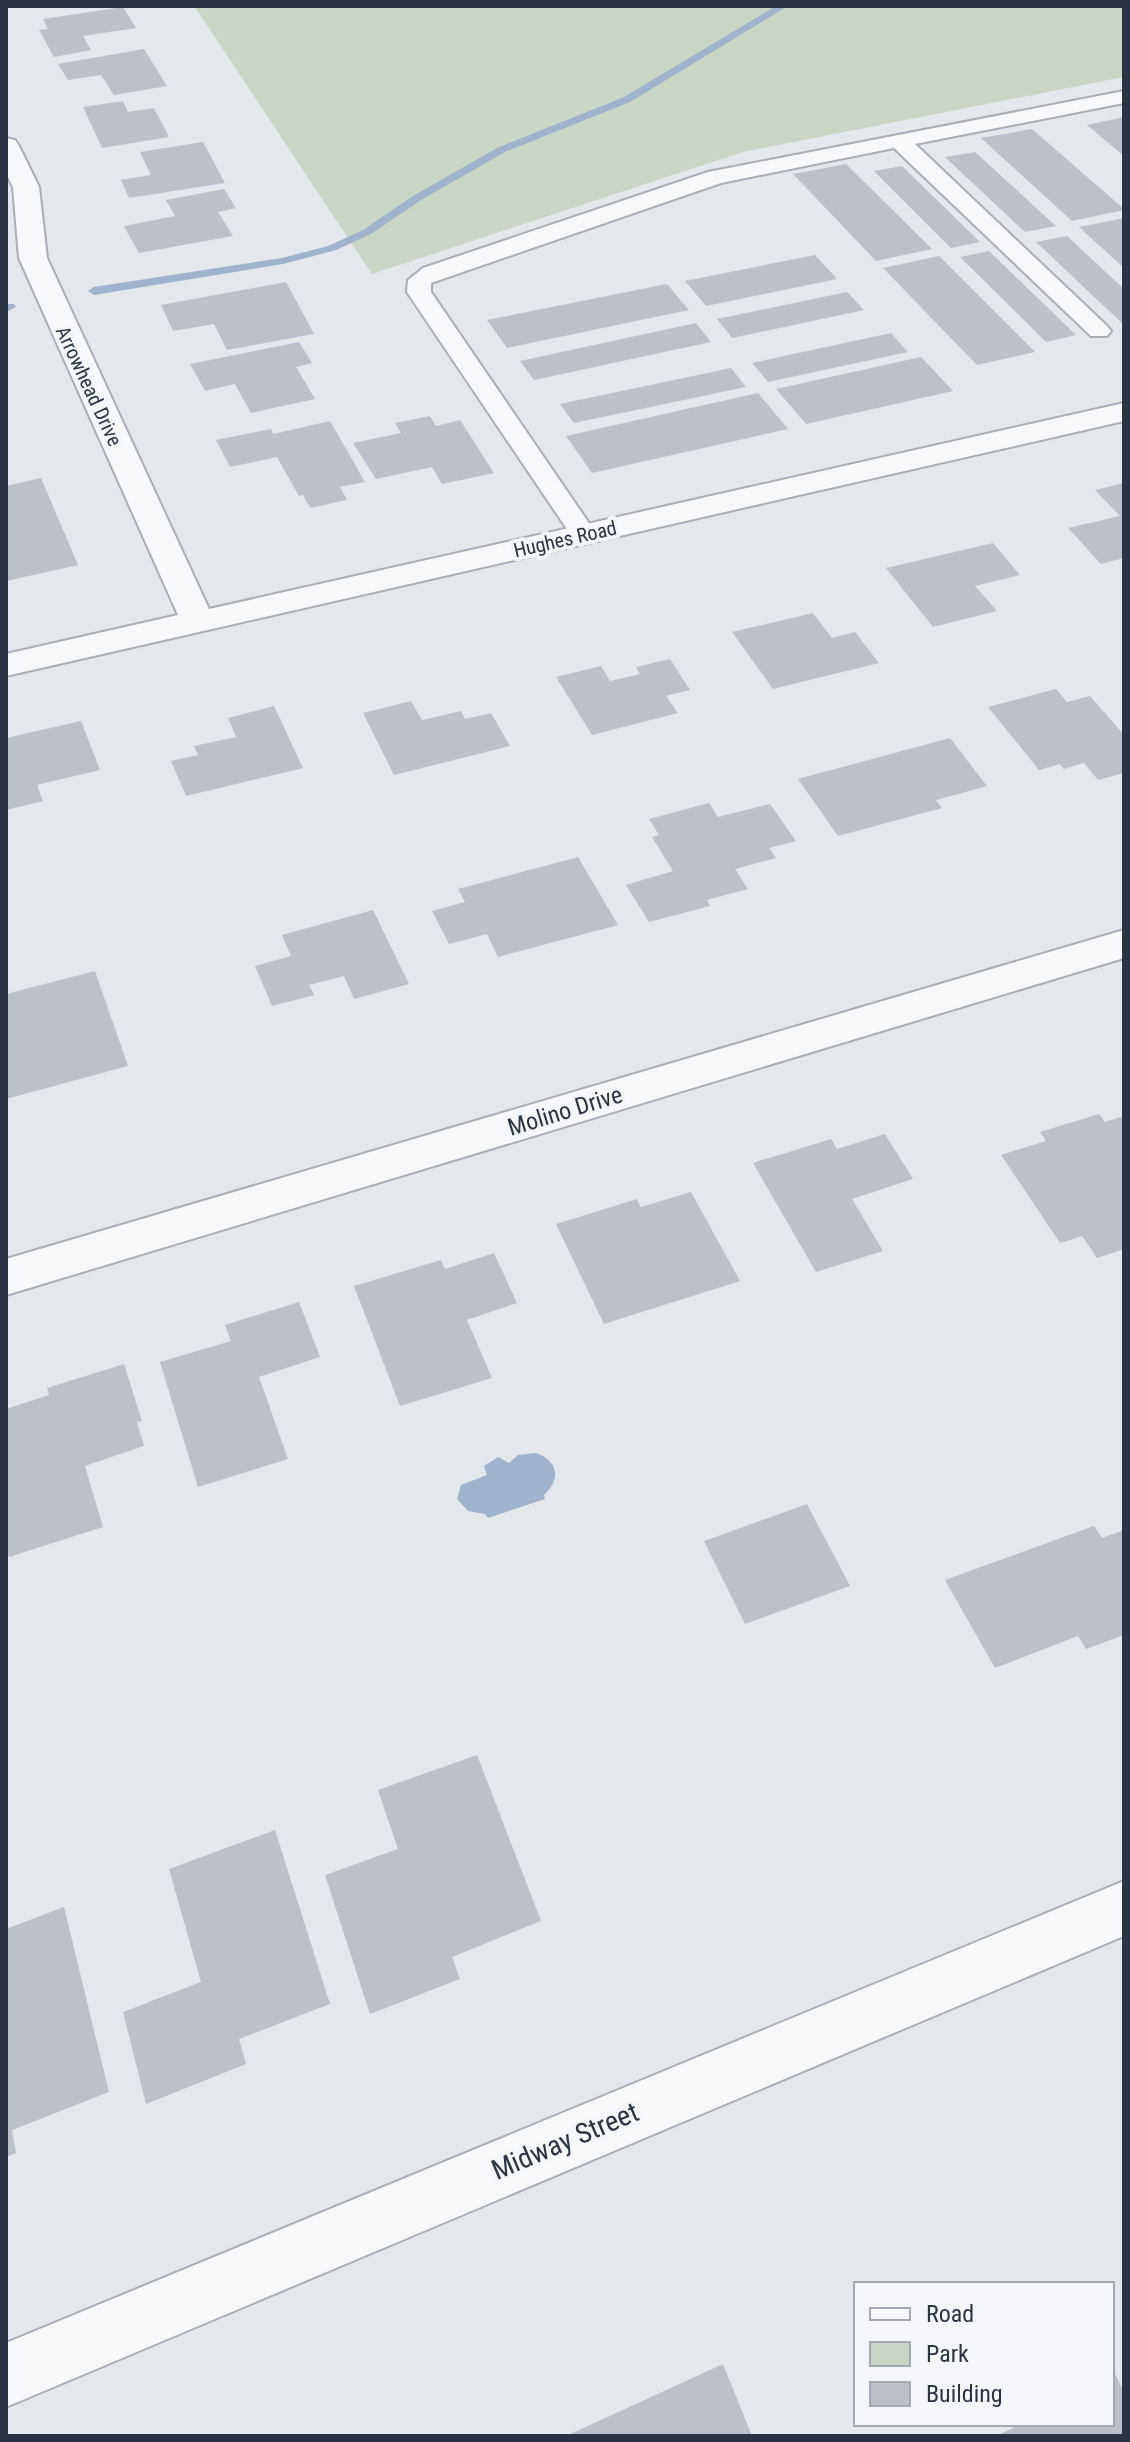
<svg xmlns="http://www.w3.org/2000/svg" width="1130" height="2442" viewBox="0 0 1130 2442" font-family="'Roboto Condensed',sans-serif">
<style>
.green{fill:#c9d6c5}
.water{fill:#9fb4cc}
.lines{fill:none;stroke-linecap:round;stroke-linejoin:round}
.stream{fill:#9fb4cc;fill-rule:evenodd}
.building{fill:#bbc0ca}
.lane-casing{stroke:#a9aeb7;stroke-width:4}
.street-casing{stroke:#a9aeb7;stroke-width:4}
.lane{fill:#f7f8fa;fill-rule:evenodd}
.street{fill:#f7f8fa;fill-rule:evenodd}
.labels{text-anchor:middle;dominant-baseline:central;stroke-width:8;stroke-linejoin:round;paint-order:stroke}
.far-street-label{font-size:20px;fill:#2b3445;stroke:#f4f6f9}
.street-label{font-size:24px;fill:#2b3445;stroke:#f4f6f9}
.near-street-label{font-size:28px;fill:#2b3445;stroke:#f4f6f9}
</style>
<rect width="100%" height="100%" fill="#e4e7ec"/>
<path class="green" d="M194 6H1124V77L743 152 372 274Z"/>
<path class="water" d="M536 1453C559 1461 561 1480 544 1495L545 1499 488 1518 485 1514 468 1511 457 1499 461 1485 487 1475 484 1466 498 1457 509 1463 518 1455Z"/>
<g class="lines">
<path class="stream" d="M776 6H788L630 102 505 152 421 200 371 234 336 250 283 264 94 295 88 291 94 287 282 258 328 246 363 230 413 196 497 148 622 98Z
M6 304H14L16 307 6 312Z"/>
</g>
<path class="building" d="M123 7 136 28 83 36 91 50 54 57 39 30 48 29 43 19Z
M144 49 167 86 114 95 101 75 68 80 58 64Z
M123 101 128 112 154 108 169 137 102 148 83 107Z
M1124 117V156L1087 125Z
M1032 129 1124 209V210L1072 221 981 138Z
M203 142 225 183 129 198 121 180 151 175 140 152Z
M975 152 1056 226 1025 232 945 157Z
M846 164 932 249 876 261 793 174Z
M902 166 980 242 951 248 874 171Z
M224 189 236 208 218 212 233 236 139 253 124 226 175 216 166 200Z
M1124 218V268L1079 227Z
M1067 236 1124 289V325L1036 242Z
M989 251 1076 335 1046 342 960 257Z
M815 255 837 279 706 306 685 281Z
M939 256 1035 352 977 365 883 268Z
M286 282 314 334 227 350 214 324 173 331 161 305Z
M667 284 689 310 507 348 487 320Z
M847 292 864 310 732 338 717 319Z
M696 323 711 342 534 380 520 361Z
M891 333 908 352 768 382 752 363Z
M299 342 312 363 296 367 315 399 251 413 235 384 205 391 190 364Z
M921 357 953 391 806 424 776 389Z
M731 368 746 387 574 423 560 404Z
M758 393 788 429 592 473 566 436Z
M430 416 436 426 460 420 494 473 442 484 432 467 376 479 353 443 401 433 395 423Z
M330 421 365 482 340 487 347 500 310 508 303 495 299 496 277 457 230 467 216 440 271 429 273 434Z
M41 478 78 565 6 581V486Z
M1124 483V558L1101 564 1068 528 1120 516 1095 490Z
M993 543 1020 575 975 586 997 611 933 627 886 568Z
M813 613 832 638 855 632 879 663 773 689 732 632Z
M670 659 690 690 666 696 678 713 592 735 556 677 601 666 610 681 640 674 636 667Z
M1056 689 1067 702 1090 696 1124 735V773L1098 780 1084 763 1064 769 1060 764 1039 770 988 707Z
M411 701 422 720 461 711 465 719 491 713 510 746 394 775 363 713Z
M274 706 303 768 186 796 171 761 198 755 194 746 236 737 228 718Z
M81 721 100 770 37 785 43 801 6 810V738Z
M950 738 987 786 936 800 942 808 838 836 798 779Z
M709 803 718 817 770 804 796 841 769 848 776 858 735 869 748 889 707 900 710 906 649 922 626 885 673 871 652 837 659 835 649 819Z
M578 857 618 925 498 957 487 934 449 944 432 911 465 902 458 889Z
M373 910 409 984 354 999 344 976 309 985 314 995 272 1006 255 966 291 956 282 935Z
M95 971 128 1066 6 1099V994Z
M1099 1114 1105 1122 1124 1116V1249L1097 1258 1082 1236 1060 1243 1001 1155 1046 1141 1040 1132Z
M885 1134 913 1179 852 1199 883 1251 816 1272 753 1163 831 1139 837 1149Z
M691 1192 740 1281 604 1324 556 1224 637 1199 641 1207Z
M494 1253 517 1303 467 1320 492 1378 400 1406 354 1286 441 1260 445 1269Z
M299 1302 320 1357 259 1377 288 1459 198 1487 160 1362 231 1341 225 1325Z
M124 1364 142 1421 137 1422 144 1446 85 1466 103 1527 9 1557 6 1546V1409L49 1395 47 1388Z
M807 1504 850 1586 745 1624 704 1541Z
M1094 1526 1102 1538 1124 1530V1635L1086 1649 1078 1636 995 1668 945 1580Z
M477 1755 541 1921 452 1957 460 1979 370 2014 325 1875 398 1849 378 1790Z
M275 1830 330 2004 239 2039 246 2064 146 2104 123 2012 201 1982 169 1869Z
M64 1907 109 2092 12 2130 16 2153 6 2157V1929Z
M723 2364 752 2436H566Z
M1112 2368 1124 2392V2436H996L1021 2424H1112Z"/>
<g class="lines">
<defs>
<path id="lane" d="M1124 91V103L915 144 1107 326 1111 331 1107 336H1091L894 148 721 183 431 283V292L597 535 593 541H575L407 292 408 280 423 268 708 172Z"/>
<path id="street" d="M6 138 15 140 19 146 39 187 47 258 209 609 1124 403V421L6 676V654L178 615 19 258 13 187 6 173Z
M1124 930V958L6 1295V1259Z
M1124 1881V1936L6 2407V2343Z"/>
</defs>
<use href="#lane" class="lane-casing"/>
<use href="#street" class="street-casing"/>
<use href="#lane" class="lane"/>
<use href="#street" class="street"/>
</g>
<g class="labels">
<g class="far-street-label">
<text transform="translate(89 386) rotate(65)">Arrowhead Drive</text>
<text transform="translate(565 539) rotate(-13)">Hughes Road</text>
</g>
<g class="street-label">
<text transform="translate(565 1111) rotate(-17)">Molino Drive</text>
</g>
<g class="near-street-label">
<text transform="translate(565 2141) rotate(-23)">Midway Street</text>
</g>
</g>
<rect width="1130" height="2442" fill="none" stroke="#2b3445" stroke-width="16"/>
<rect x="854" y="2282" width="260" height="144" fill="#f4f6f9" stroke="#a4a8b1" stroke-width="2"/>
<rect x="870" y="2308" width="40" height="12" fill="#f7f8fa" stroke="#a4a8b1" stroke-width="2"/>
<text x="926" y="2322" font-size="24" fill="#2b3445">Road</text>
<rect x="870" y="2342" width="40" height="24" fill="#c9d6c5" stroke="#a4a8b1" stroke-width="2"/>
<text x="926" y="2362" font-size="24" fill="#2b3445">Park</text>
<rect x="870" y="2382" width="40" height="24" fill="#bbc0ca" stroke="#a4a8b1" stroke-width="2"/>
<text x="926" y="2402" font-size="24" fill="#2b3445">Building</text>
</svg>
